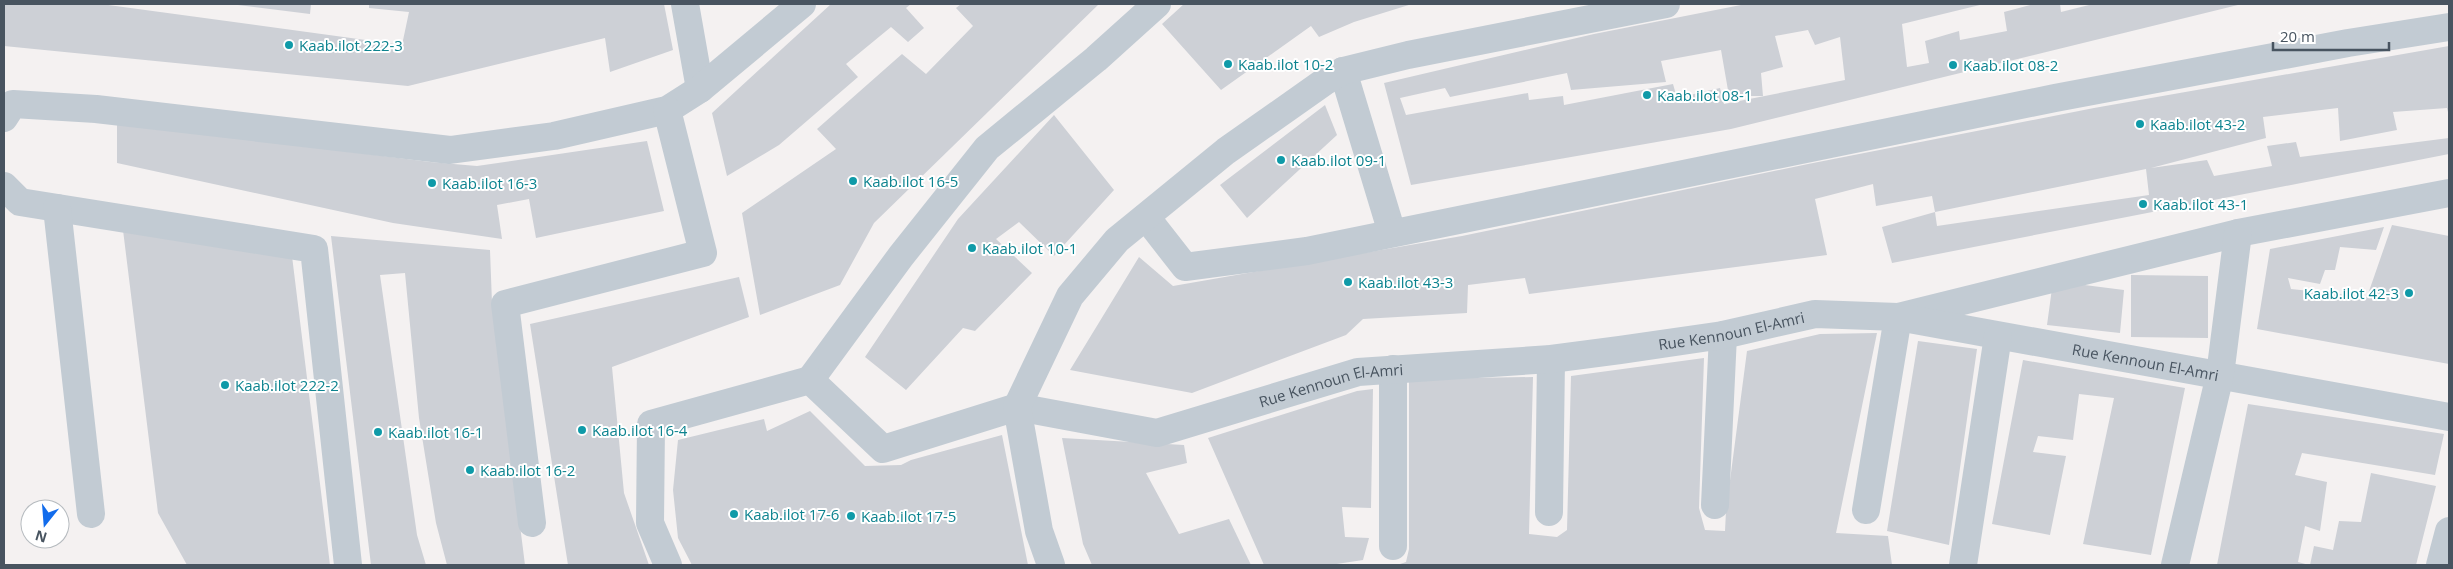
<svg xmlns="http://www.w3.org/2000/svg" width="2453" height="569" viewBox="0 0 2453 569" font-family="'Open Sans',sans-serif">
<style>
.building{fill:#cdd0d6;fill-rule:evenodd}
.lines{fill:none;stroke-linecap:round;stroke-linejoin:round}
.minor{stroke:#c2cbd3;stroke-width:28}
.culture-dot{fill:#0f9aa8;stroke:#fff;stroke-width:2}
.labels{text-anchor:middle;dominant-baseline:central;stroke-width:4;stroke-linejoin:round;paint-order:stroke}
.culture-label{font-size:15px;fill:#0d838f;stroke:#fff;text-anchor:start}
.street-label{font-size:15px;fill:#485460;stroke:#fff}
</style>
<rect width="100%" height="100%" fill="#f4f1f1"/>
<path class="building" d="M4 4H101L402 45 409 12 369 8V4H664L673 50 610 72 605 38 408 86 4 46Z
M238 4H311L310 14 238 5Z
M831 4H911L906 8 924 28 908 42 891 27 846 64 858 77 779 145 727 176 712 113Z
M961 4H1099L874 223 840 285 760 315 742 213 836 149 817 129 902 54 926 74 973 26 956 8Z
M1184 4H1412L1354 22 1319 37 1311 26 1221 90 1162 24Z
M1746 4H1984L1902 24 1907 67 1929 63 1925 41 1959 31 1960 40 2007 31 2004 12 2034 4H2060L2061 12 2093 4 2238 5 1731 129 1411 185 1384 83 1594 34ZM1808 30 1815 45 1840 37 1845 80 1724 104 1720 88 1677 98 1673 84 1564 105 1563 96 1529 100 1528 93 1406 115 1400 98 1445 88 1450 97 1567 73 1571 90 1666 82 1661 61 1721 50 1729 96H1763L1761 73 1783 67 1775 36Z
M2449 46V116L2447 108 2393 112 2397 130 2340 141 2338 108 2263 117 2266 138 2151 168 2207 160 2214 176 2272 166 2267 146 2296 142 2300 157 2449 138V154L1892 263 1882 227 1935 212 1937 226 2149 195 2146 169 1935 212 1932 196 1876 206 1873 184 1815 199 1827 255 1529 294 1525 278 1468 285 1467 313 1363 319 1346 335 1192 393 1070 370 1139 257 1173 286 1462 236 1808 164 2094 108Z
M1325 105 1337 135 1247 218 1220 185Z
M1054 115 1114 190 1054 256 1019 222 996 239 1032 273 975 331 963 328 906 390 865 357 958 219Z
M117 122 430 162 477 166 647 141 664 211 536 238 529 199 497 205 502 239 393 223 117 163Z
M2392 225 2449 236V364L2257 329 2270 249 2384 227 2376 250 2340 247 2335 270H2325L2320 284 2288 278 2291 289 2367 297Z
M123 230 292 256 330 565H187L158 513Z
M331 236 490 250 492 303 525 565H447L436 523 419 418 405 273 380 275 417 535 426 565H371Z
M2131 275 2208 276V338L2131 337Z
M739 277 749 317 612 367 624 493 649 565H568L530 324Z
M2053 281 2124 290 2120 333 2047 325Z
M1877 333 1836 533 1888 536 1892 565H1397L1406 562 1409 549V379L1533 377 1529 534 1557 537 1567 530 1571 376 1704 358 1699 508 1705 530 1725 531 1726 511 1747 351 1820 334Z
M1918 341 1977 349 1949 545 1887 531Z
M2023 360 2185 388 2151 555 2083 544 2114 398 2079 394 2073 440 2038 436 2033 452 2066 456 2050 535 1992 524Z
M1373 389 1371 508 1342 507 1345 537 1369 538 1363 560 1330 565H1264L1208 438 1357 391Z
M2248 404 2444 434 2435 475 2302 453 2295 475 2327 482 2320 531 2305 526 2298 562 2309 565H2217Z
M810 411 865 466 901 465 911 460 1002 435 1028 565H692L678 538 673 490 678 440 764 419 767 431Z
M1062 438 1184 445 1187 463 1146 473 1179 534 1229 519 1251 565H1092L1083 544Z
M2371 473 2436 486 2416 565H2310L2314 546 2333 550 2339 521 2361 522Z"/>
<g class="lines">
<g class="minor">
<path d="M685 4 700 89"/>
<path d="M1343 71 1392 233"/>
<path d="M4 118 13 104 96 109 450 150 554 136 667 110 700 89 802 4"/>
<path d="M4 186 20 202 314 249 348 565"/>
<path d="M57 208 91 514"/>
<path d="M1146 217 1185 267 1307 251 2055 98 2348 43 2449 27"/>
<path d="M810 380 901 256 987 148 1096 59 1157 4"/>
<path d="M1715 505 1723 335"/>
<path d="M1866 510 1898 317 2238 233 2449 193"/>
<path d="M1549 512 1551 359"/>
<path d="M532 523 505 304 703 253 667 110"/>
<path d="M1393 546V369"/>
<path id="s1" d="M668 565 650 523 651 424 810 380 883 449 1017 407 1157 433 1358 372 1551 359 1620 350 1723 335 1815 314 1898 317 2449 417"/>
<path d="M1051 565 1039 531 1017 407 1070 296 1117 240 1226 151 1324 82 1343 71 1408 55 1666 4"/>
<path d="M1963 565 1998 336"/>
<path d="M2175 565 2220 375 2238 233"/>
<path d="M2440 565 2449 531"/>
</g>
</g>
<g class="culture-dot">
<circle cx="289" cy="45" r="5"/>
<circle cx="1228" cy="64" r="5"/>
<circle cx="1953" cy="65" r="5"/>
<circle cx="1647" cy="95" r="5"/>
<circle cx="2140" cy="124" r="5"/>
<circle cx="1281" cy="160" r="5"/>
<circle cx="853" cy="181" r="5"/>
<circle cx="432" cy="183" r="5"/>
<circle cx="2143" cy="204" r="5"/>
<circle cx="972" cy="248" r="5"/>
<circle cx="1348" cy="282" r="5"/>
<circle cx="2409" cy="293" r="5"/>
<circle cx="225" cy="385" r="5"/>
<circle cx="582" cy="430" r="5"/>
<circle cx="378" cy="432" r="5"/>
<circle cx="470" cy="470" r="5"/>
<circle cx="734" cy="514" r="5"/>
<circle cx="851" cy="516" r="5"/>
</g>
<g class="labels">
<g class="culture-label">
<text x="299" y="45">Kaab.ilot 222-3</text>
<text x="1238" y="64">Kaab.ilot 10-2</text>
<text x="1963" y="65">Kaab.ilot 08-2</text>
<text x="1657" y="95">Kaab.ilot 08-1</text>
<text x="2150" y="124">Kaab.ilot 43-2</text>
<text x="1291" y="160">Kaab.ilot 09-1</text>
<text x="863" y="181">Kaab.ilot 16-5</text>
<text x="442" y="183">Kaab.ilot 16-3</text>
<text x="2153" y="204">Kaab.ilot 43-1</text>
<text x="982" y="248">Kaab.ilot 10-1</text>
<text x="1358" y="282">Kaab.ilot 43-3</text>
<text x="2399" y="293" text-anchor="end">Kaab.ilot 42-3</text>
<text x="235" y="385">Kaab.ilot 222-2</text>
<text x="592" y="430">Kaab.ilot 16-4</text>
<text x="388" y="432">Kaab.ilot 16-1</text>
<text x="480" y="470">Kaab.ilot 16-2</text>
<text x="744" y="514">Kaab.ilot 17-6</text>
<text x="861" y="516">Kaab.ilot 17-5</text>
</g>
<g class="street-label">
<text stroke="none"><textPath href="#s1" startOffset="1279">Rue Kennoun El-Amri</textPath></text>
<text stroke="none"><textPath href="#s1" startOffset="1699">Rue Kennoun El-Amri</textPath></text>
<text stroke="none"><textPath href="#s1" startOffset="874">Rue Kennoun El-Amri</textPath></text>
</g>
</g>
<rect width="2453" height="569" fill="none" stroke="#485460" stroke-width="10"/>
<g transform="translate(45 524) rotate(197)"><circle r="24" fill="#ffffff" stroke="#b6bbbf"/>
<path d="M0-4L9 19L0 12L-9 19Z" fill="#126cec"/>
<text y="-8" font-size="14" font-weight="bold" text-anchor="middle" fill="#485460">N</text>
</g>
<path d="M2273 42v8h116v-8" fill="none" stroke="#485460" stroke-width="2.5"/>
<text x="2280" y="42" font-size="15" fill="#485460" stroke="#ffffff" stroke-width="4" paint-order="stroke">20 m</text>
</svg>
